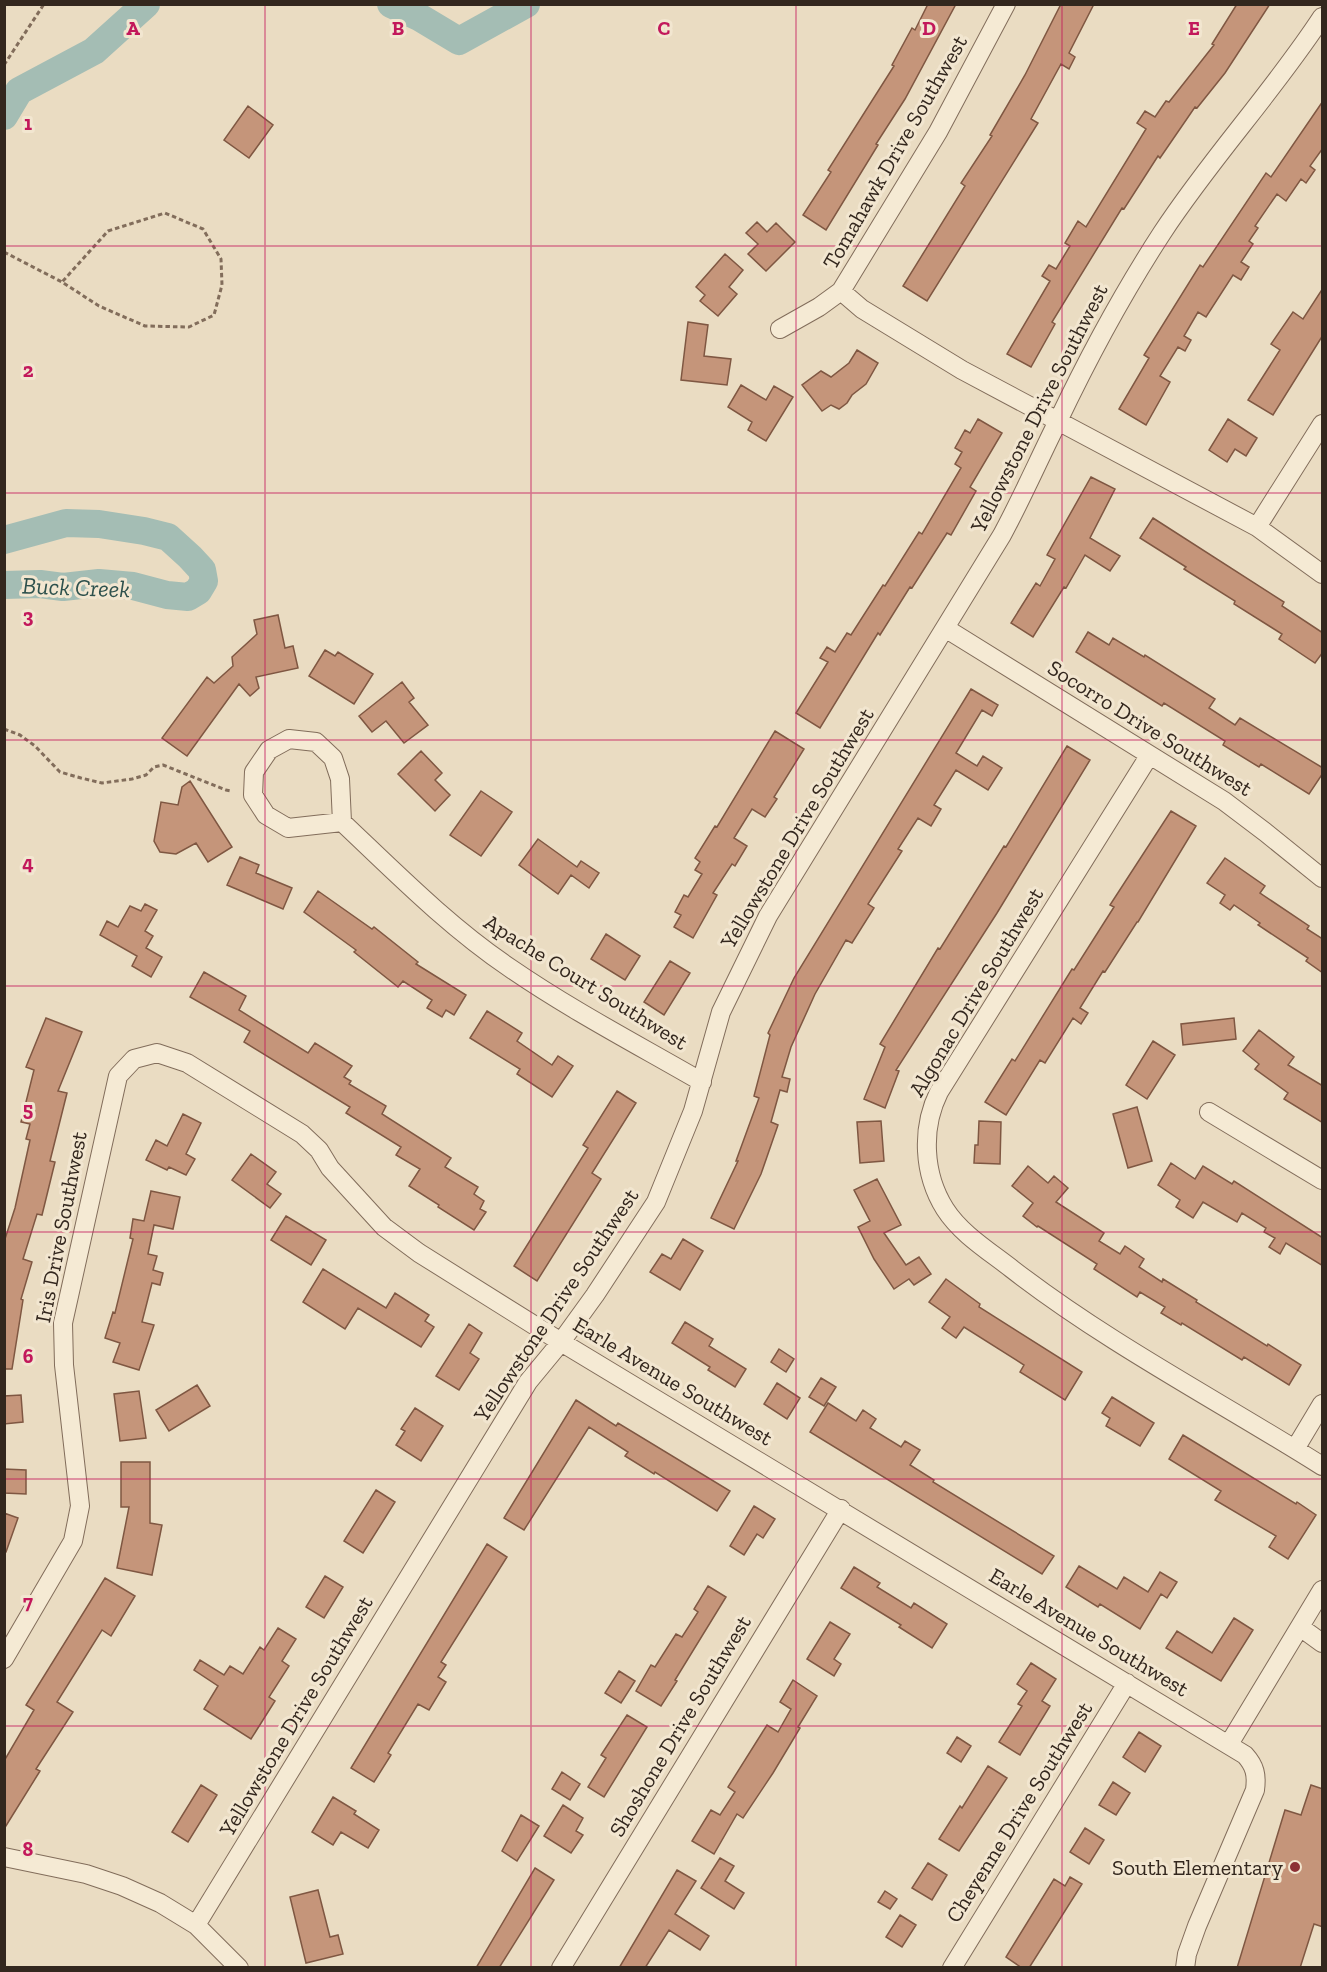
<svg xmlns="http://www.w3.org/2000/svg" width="1327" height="1972" viewBox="0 0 1327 1972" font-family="'Zilla Slab',serif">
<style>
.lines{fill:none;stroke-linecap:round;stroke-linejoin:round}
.river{stroke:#a4bdb4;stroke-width:28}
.building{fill:#c5957a;stroke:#7f5742;stroke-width:1.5}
.minor-casing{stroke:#826d5b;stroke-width:20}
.path{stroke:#826d5b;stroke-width:3;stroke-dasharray:4.5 3;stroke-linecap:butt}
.minor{stroke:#f5ead4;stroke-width:18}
.grid{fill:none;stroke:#c2185b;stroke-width:1.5;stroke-opacity:0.55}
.poi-dot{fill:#8c3035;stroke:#f2e6d0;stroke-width:2}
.labels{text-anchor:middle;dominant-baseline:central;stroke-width:6;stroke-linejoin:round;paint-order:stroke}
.street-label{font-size:22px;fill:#33271e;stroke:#f2e6d0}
.poi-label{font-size:22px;fill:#33271e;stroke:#f2e6d0;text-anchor:end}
.water-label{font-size:24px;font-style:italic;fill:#2e514d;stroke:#f2e6d0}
.grid-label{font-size:20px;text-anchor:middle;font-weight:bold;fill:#c2185b;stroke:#f2e6d0;stroke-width:6;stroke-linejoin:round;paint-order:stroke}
</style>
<rect width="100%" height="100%" fill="#eadcc2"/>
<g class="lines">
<path class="river" d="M391 4 419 17 459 41 526 4
M4 116 19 91 94 51 146 4
M4 540 66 523 99 524 144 531 168 537 190 557 202 570 204 581 198 591 188 597 167 595 133 586 99 583 63 587 40 584 4 585"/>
</g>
<path class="building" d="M928 4H956L905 99 876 144 878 145 826 230 803 215 831 172 828 170 894 66 892 65 912 28 915 30Z
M1061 4H1094L1069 53 1075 57 1069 69 1061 64 1031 119 1038 123 927 301 903 286 965 186 961 183 992 136 990 135 1025 75Z
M1237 4H1270L1225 73 1197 108 1195 107 1160 158 1158 156 1124 209 1122 208 1052 322 1055 324 1031 367 1007 354 1050 281 1042 276 1049 265 1056 269 1070 246 1065 243 1078 221 1086 227 1146 129 1137 123 1145 111 1155 117 1166 101 1169 102 1214 45 1212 44Z
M1323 101V148L1310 166 1315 170 1306 183 1301 179 1286 201 1277 194 1255 226 1258 228 1249 241 1253 244 1241 262 1249 267 1241 280 1233 275 1206 317 1198 312 1184 336 1191 340 1185 351 1178 347 1160 376 1170 382 1146 425 1119 409 1149 358 1144 355 1200 265 1203 267 1266 173 1271 177Z
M248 106 273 125 249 158 224 140Z
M757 222 767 232 776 223 795 242 766 271 748 254 758 244 746 233Z
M725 254 743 270 729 287 737 294 718 316 700 301 705 295 696 287Z
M1323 288V335L1273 415 1248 400 1280 350 1271 344 1293 312 1303 319Z
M688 322 708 325 704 356 731 359 727 385 681 380Z
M857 350 878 363 866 384 852 395 847 403 839 409 831 405 822 411 802 385 821 371 831 377 849 363Z
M741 385 766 400 774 386 793 397 766 441 748 430 752 422 728 407Z
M978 419 1002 433 970 487 976 491 951 535 947 533 912 588 910 587 880 635 878 633 820 728 796 713 828 662 820 658 827 647 835 652 847 633 851 635 883 585 885 586 919 532 922 534 961 468 955 464 962 452 955 448 965 430 970 433Z
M1228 419 1257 438 1246 456 1235 449 1227 462 1209 450Z
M1091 477 1115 489 1090 538 1120 556 1110 571 1085 555 1066 588 1064 587 1033 637 1011 623 1036 583 1040 586 1055 559 1047 555Z
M1153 518 1284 602 1282 606 1323 633V652L1315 663 1279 639 1282 634 1234 604 1235 601 1184 569 1186 567 1140 538Z
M278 615 285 648 293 646 298 668 256 677 259 688 250 696 239 684 187 756 162 738 207 677 214 683 233 666 232 657 257 634 254 620Z
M1088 632 1109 645 1113 638 1144 657 1145 655 1215 699 1209 708 1235 725 1240 718 1323 768V773L1309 794 1261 764 1259 767 1223 745 1225 741 1164 703 1162 706 1076 652Z
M325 650 335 656 338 652 373 674 354 704 309 676Z
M402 682 414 698 409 702 428 725 404 743 386 721 372 732 359 716Z
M971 689 998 705 992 716 982 710 956 753 977 766 983 756 1002 768 988 790 956 770 934 805 941 809 931 826 918 818 898 849 902 851 868 904 874 908 852 943 846 940 815 994 791 1047 782 1077 790 1079 787 1092 780 1090 771 1122 778 1125 761 1174 734 1229 711 1218 738 1161H736L759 1098 754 1096 770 1035 768 1033 794 978Z
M775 731 804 749 774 797 777 799 765 817 752 809 734 838 747 846 735 866 732 864 713 893 717 895 693 938 674 927 681 915 675 912 684 895 688 897 702 874 695 870 700 862 695 858 715 826 717 827Z
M1067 746 1090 760 997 913 896 1070 899 1071 885 1108 864 1099 885 1047 880 1044 938 948 940 949 1004 846 1006 847Z
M421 751 442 773 435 780 450 795 435 811 398 774Z
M190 781 232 847 208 862 196 843 176 854 160 852 154 841 161 802 178 805 182 787Z
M481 791 512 812 481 856 450 835Z
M1171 811 1196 826 1138 922H1137L1105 972 1103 971 1080 1008 1088 1013 1081 1024 1073 1018 1045 1063 1040 1060 1006 1115 985 1102 1012 1059 1015 1061 1072 969 1074 970 1114 907 1110 905Z
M538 839 577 867 581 861 599 873 589 888 571 875 558 894 519 865Z
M240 857 259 865 256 873 292 888 283 909 227 885Z
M1225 858 1265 886 1260 893 1309 926 1307 929 1321 938 1323 937V973L1306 961 1308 958 1258 925 1260 923 1234 905 1230 910 1220 903 1225 895 1207 883Z
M318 891 372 929 374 927 418 962 416 964 466 995 454 1015 446 1010 442 1017 427 1008 432 1000 403 981 398 987 354 952 356 950 304 912Z
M145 904 157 910 145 931 153 936 146 948 162 957 151 977 132 966 137 956 100 935 107 921 118 927 130 906 141 911Z
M606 934 640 956 625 980 591 959Z
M670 961 690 973 664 1015 644 1002Z
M204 972 246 996 239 1010 308 1053 315 1043 352 1066 344 1077 351 1081 349 1084 386 1106 382 1114 451 1158 445 1167 478 1187 474 1194 484 1201 480 1209 486 1212 474 1230 438 1207 439 1205 409 1186 420 1169 396 1155 401 1147 346 1113 350 1107 244 1042 250 1031 190 997Z
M487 1011 522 1033 517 1041 552 1065 558 1056 573 1066 552 1097 517 1074 520 1069 470 1038Z
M46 1018 82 1032 58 1091 67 1093 50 1161 55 1162 42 1215 37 1214 23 1259 32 1262 21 1299 23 1300 12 1369H4V1242L15 1208 30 1140 26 1139 30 1124 21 1122 34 1070 26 1067Z
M1234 1018 1236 1039 1183 1045 1181 1024Z
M1259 1030 1294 1057 1288 1065 1323 1086V1123L1284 1099 1288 1093 1255 1069 1259 1064 1243 1051Z
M1153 1041 1175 1055 1147 1099 1126 1085Z
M617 1091 636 1103 592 1173 601 1179 537 1281 514 1266 588 1148 583 1145Z
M1137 1107 1152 1161 1128 1168 1113 1114Z
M183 1114 201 1123 186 1154 195 1159 186 1175 169 1167 167 1170 146 1160 156 1140 167 1146Z
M881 1121 884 1161 860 1163 857 1122Z
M979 1121 1001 1122 1000 1164 974 1163 975 1145H978Z
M251 1154 276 1172 267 1184 281 1194 270 1208 232 1180Z
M1171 1163 1195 1179 1203 1166 1232 1184 1234 1181 1323 1238V1266L1286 1243 1280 1254 1269 1247 1275 1238 1264 1232 1266 1228 1242 1213 1237 1222 1203 1202 1193 1218 1176 1207 1180 1200 1158 1185Z
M1028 1166 1048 1183 1054 1176 1068 1188 1056 1202 1104 1233 1099 1241 1120 1254 1125 1246 1144 1259 1139 1267 1162 1282 1163 1279 1197 1300 1196 1302 1267 1346 1268 1344 1301 1365 1289 1385 1244 1357 1242 1360 1182 1323 1181 1325 1161 1313 1165 1307 1140 1292 1137 1297 1094 1269 1097 1264 1038 1226 1037 1227 1023 1216 1033 1203 1012 1186Z
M877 1179 901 1225 884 1233 906 1265 919 1257 931 1274 914 1285 909 1279 894 1289 874 1259 858 1227 870 1221 854 1190Z
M151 1191 180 1197 173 1229 154 1225 148 1254 157 1256 153 1270 163 1273 160 1285 152 1283 142 1322 154 1325 139 1370 113 1362 120 1343 105 1338 113 1312 115 1313 133 1239 130 1238 133 1219 144 1221Z
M286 1216 326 1240 311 1265 271 1240Z
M683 1239 703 1251 680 1290 650 1272 662 1254 671 1259Z
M323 1269 386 1308 395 1293 429 1315 425 1321 434 1327 421 1347 358 1308 345 1329 303 1302Z
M946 1279 980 1304 979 1307 1082 1372 1065 1400 1020 1372 1024 1365 964 1327 956 1338 942 1328 950 1317 929 1302Z
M685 1322 713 1339 709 1346 746 1369 735 1387 708 1370 710 1367 672 1343Z
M469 1324 482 1333 470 1353 479 1359 459 1390 436 1376Z
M779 1349 794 1359 786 1372 771 1362Z
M821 1378 836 1387 824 1406 809 1397Z
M777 1383 800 1398 787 1419 764 1404Z
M197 1385 210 1406 169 1431 156 1410Z
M139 1391 146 1438 120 1441 114 1394Z
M21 1395 23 1422 4 1424V1396Z
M1112 1397 1154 1423 1140 1446 1106 1426 1110 1418 1102 1413Z
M576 1400 616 1426 618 1423 730 1491 717 1511 655 1472 654 1474 625 1456 628 1452 589 1427 524 1530 504 1518Z
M828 1403 856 1421 863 1410 876 1419 870 1428 901 1447 905 1441 920 1450 910 1465 934 1480 933 1482 1054 1556 1042 1574 810 1432Z
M415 1408 443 1426 421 1461 396 1445 405 1431 401 1429Z
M1183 1435 1296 1504 1297 1502 1316 1515 1288 1559 1269 1547 1276 1536 1215 1500 1221 1491 1169 1459Z
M121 1462H150V1523L162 1525 152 1575 117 1568 129 1507H121Z
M4 1469 26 1470V1494L4 1493Z
M376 1490 395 1502 363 1553 344 1541Z
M754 1506 775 1519 763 1538 757 1534 744 1555 730 1546Z
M4 1513 18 1518 6 1552H4Z
M487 1544 507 1557 441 1662 446 1665 438 1677 446 1682 429 1710 418 1704 388 1753 391 1755 374 1782 351 1768Z
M1079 1566 1117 1589 1124 1577 1148 1592 1160 1572 1177 1582 1167 1598 1161 1594 1140 1629 1100 1604 1098 1607 1066 1587Z
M854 1567 880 1583 877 1587 911 1608 914 1603 947 1624 932 1648 899 1627 901 1625 841 1588Z
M325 1576 343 1587 324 1618 306 1607Z
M105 1578 135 1596 111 1636 102 1630 57 1702 73 1712 36 1769 40 1771 4 1829V1761L34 1710 26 1705Z
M708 1586 726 1597 675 1680 677 1681 661 1706 636 1691 651 1665 655 1667 676 1634 682 1637 698 1612 694 1609Z
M1234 1618 1253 1630 1221 1681 1166 1648 1177 1631 1212 1653Z
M830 1622 850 1634 834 1659 841 1664 834 1676 807 1659Z
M278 1628 296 1639 282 1661 289 1666 269 1697 275 1701 251 1739 204 1709 218 1686 194 1670 200 1660 224 1675 230 1666 243 1674 260 1647 264 1650Z
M1031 1663 1056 1679 1042 1701 1050 1706 1020 1755 999 1742 1022 1706 1018 1704 1027 1691 1017 1684Z
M619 1671 635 1681 621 1703 605 1693Z
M793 1680 817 1696 798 1727 800 1728 773 1773 743 1818 737 1814 714 1854 692 1841 711 1810 720 1815 735 1792 728 1787 767 1725 778 1732 791 1709 780 1702Z
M627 1715 647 1727 604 1797 588 1787 606 1758 601 1755Z
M1139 1732 1161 1746 1145 1772 1123 1757Z
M957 1737 971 1746 961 1762 947 1753Z
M988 1766 1007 1778 959 1851 939 1839 960 1806 962 1808Z
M562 1772 580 1784 570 1800 552 1789Z
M1113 1782 1130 1793 1116 1815 1099 1805Z
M201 1785 217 1795 188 1842 172 1832Z
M1311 1785 1323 1789V1927L1314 1924 1300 1968H1237L1285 1810 1301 1815Z
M333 1797 356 1811 354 1814 379 1830 368 1848 341 1832 333 1845 312 1832Z
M563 1805 583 1818 576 1831 583 1835 571 1853 544 1836Z
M521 1815 539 1826 517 1861 502 1851Z
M1085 1828 1104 1840 1089 1864 1070 1852Z
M720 1858 734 1866 725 1881 744 1893 734 1909 701 1888Z
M928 1863 947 1875 932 1900 912 1888Z
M535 1868 554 1880 499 1968H476Z
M677 1870 696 1881 675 1914 709 1936 700 1950 669 1930 645 1968H619Z
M1070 1877 1082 1884 1029 1968H1022L1006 1957 1054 1879 1065 1886Z
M318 1890 330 1937 338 1935 343 1954 306 1963 290 1897Z
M885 1891 897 1899 890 1909 878 1902Z
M900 1915 916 1925 902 1947 886 1937Z"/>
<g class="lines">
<defs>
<path id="minor" d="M841 291 862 309 962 370 1257 527 1322 574
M780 329 819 307 841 291 938 132 1006 4
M1257 527 1322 424
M945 628 1224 801 1265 832 1322 878
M1149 756 939 1092C921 1128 923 1174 945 1209 961 1234 989 1251 1012 1269 1109 1344 1219 1401 1322 1466
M342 822 288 828 266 815 253 795 254 772 269 750 289 739 316 742 333 758 340 779 342 822C396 873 448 926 510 968 571 1010 638 1045 702 1082
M1209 1112 1322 1180
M1295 1449 1322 1404
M1300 1627 1322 1643
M4 1659 73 1541 80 1506 64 1365 63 1323 118 1076 134 1059 157 1053 187 1063 302 1134 319 1150 330 1168 384 1227 419 1253 561 1342 1245 1755C1255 1766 1257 1775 1255 1790L1197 1926 1187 1954 1185 1968
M1229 1744 1322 1590
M4 1857 86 1874 122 1886 160 1903 196 1925 239 1968
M196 1925 528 1382 561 1342 595 1295 656 1202 693 1111 721 1012 768 916 1002 535C1022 498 1039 459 1058 421 1089 356 1123 293 1162 233 1211 158 1273 92 1322 17
M561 1968 841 1509
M952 1968 1127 1683"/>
</defs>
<use href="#minor" class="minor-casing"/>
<path class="path" d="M4 65 44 4
M4 252 62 282 99 306 145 326 189 327 214 315 222 285 221 259 203 229 165 213 108 231 62 282
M4 729 20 735 35 746 60 772 81 778 102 783 132 779 146 775 154 767 163 765 226 790 231 791"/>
<use href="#minor" class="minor"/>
</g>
<path class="grid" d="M265 4V1968M531 4V1968M796 4V1968M1062 4V1968M4 246H1322M4 493H1322M4 740H1322M4 986H1322M4 1232H1322M4 1479H1322M4 1726H1322"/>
<circle class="poi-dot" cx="1295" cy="1867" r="6"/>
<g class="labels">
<g class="street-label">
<text transform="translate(895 152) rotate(-60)">Tomahawk Drive Southwest</text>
<text transform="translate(1039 408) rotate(-63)">Yellowstone Drive Southwest</text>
<text transform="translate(1150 728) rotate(32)">Socorro Drive Southwest</text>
<text transform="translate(797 828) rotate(-59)">Yellowstone Drive Southwest</text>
<text transform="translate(586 982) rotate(32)">Apache Court Southwest</text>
<text transform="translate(976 992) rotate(-59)">Algonac Drive Southwest</text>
<text transform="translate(61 1227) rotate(-79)">Iris Drive Southwest</text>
<text transform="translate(556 1305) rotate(-56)">Yellowstone Drive Southwest</text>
<text transform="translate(673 1381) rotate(31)">Earle Avenue Southwest</text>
<text transform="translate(1089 1632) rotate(31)">Earle Avenue Southwest</text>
<text transform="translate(296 1716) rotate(-59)">Yellowstone Drive Southwest</text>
<text transform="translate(680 1726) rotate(-59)">Shoshone Drive Southwest</text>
<text transform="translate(1019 1812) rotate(-58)">Cheyenne Drive Southwest</text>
</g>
<g class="poi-label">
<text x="1283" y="1867">South Elementary</text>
</g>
<g class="water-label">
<text transform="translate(76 587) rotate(2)">Buck Creek</text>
</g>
</g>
<g class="grid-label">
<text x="133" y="35">A</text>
<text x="398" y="35">B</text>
<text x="664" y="35">C</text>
<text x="929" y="35">D</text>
<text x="1194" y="35">E</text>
<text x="28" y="130">1</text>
<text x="28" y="377">2</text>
<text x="28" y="623">3</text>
<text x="28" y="870">4</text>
<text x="28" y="1116">5</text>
<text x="28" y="1363">6</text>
<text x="28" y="1609">7</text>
<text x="28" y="1856">8</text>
</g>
<rect width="1327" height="1972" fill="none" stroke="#33271e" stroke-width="12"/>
</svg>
